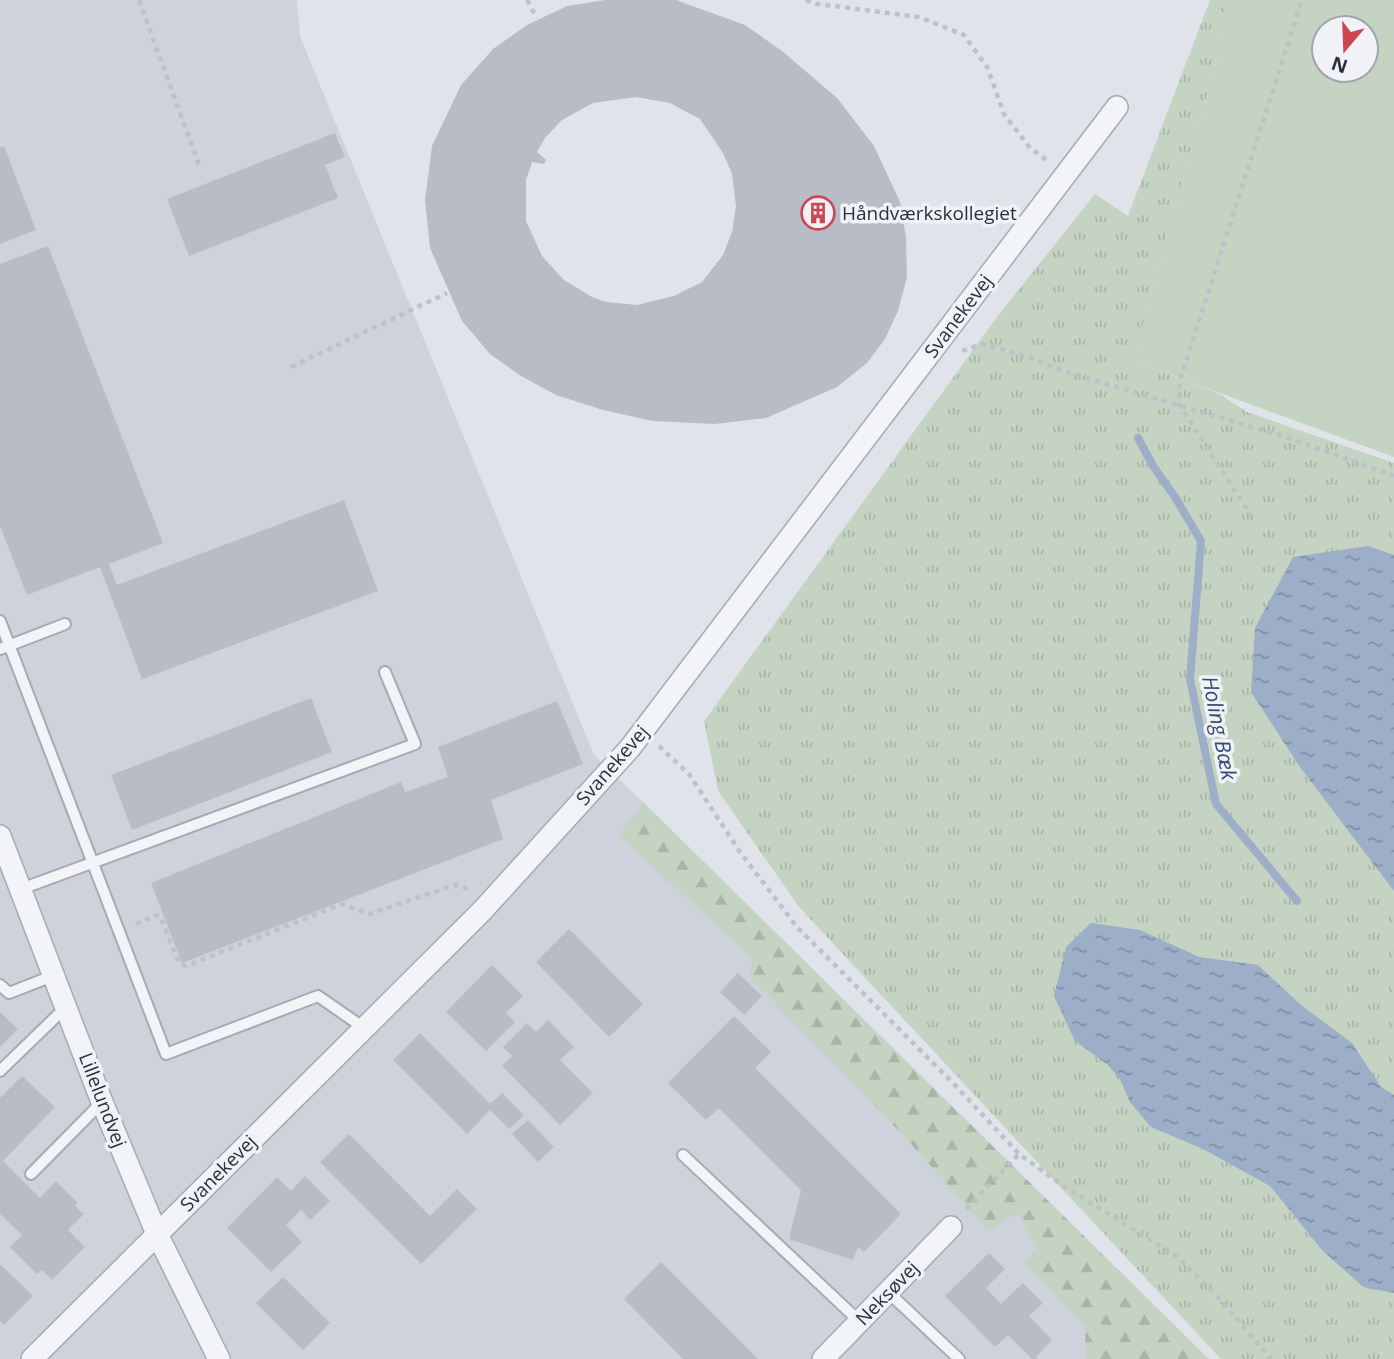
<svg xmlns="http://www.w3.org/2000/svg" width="1394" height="1359" viewBox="0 0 1394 1359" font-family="'Open Sans',sans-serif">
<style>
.built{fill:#ced2db}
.grass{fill:url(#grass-tufts)}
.forest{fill:url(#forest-firs)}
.park{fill:#c5d3c2;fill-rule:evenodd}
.water{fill:url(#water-ripples)}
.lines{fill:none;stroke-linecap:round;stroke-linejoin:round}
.stream{stroke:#9caec8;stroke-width:8}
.building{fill:#b8bcc6;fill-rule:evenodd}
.lane-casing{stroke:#a5aab3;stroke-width:14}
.street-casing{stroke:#a5aab3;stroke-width:24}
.path{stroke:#bec1c7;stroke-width:4.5;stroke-dasharray:5 5;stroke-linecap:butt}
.lane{stroke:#f3f4f7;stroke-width:10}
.street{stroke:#f3f4f7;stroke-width:21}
.labels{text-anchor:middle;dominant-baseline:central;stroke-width:7;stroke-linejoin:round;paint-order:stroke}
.poi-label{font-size:19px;fill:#293040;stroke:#f0f2f6;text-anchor:start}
.street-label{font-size:19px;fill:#293040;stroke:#f0f2f6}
.water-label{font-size:21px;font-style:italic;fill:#344c73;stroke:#f0f2f6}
</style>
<defs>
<pattern id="grass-tufts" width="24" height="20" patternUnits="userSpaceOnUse" patternTransform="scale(1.75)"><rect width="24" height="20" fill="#c5d3c2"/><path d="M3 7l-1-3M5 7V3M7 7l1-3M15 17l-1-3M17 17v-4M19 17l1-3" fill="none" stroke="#a9b5a8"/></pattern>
<pattern id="forest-firs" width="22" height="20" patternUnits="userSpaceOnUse" patternTransform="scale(1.75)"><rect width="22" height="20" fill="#c5d3c2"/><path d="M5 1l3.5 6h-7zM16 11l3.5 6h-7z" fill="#a9b5a8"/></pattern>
<pattern id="water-ripples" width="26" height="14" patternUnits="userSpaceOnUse" patternTransform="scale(1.75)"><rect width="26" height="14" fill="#9caec8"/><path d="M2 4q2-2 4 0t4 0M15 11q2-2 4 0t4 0" fill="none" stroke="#7f8ea4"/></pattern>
</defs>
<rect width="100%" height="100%" fill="#e0e3e9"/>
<path class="built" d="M0 0H297L300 36 594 755 643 802 1181 1359H0Z"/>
<path class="grass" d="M1210 0H1217L1229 16 1133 361 1218 393 1247 412 1394 463V1359H1221L799 907 718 791 704 721 997 317 1095 194 1128 216Z"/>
<path class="forest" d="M643 802 1209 1359H1086L1085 1326 1023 1263 1037 1251 1018 1212 989 1231 902 1134 750 978 752 958 619 836Z"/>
<path class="park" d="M1217 0H1394V457L1133 361 1229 16ZM1366 28V70H1324V28Z"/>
<path class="water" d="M1368 546 1394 555V891L1300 767 1251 692 1255 628 1293 557Z
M1091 923 1140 930 1199 957 1258 965 1301 1005 1352 1043 1381 1087 1394 1095V1293L1363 1287 1322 1250 1270 1186 1203 1149 1151 1127 1130 1102 1120 1079 1107 1064 1075 1041 1054 996 1066 947Z"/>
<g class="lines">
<path class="stream" d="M1138 438 1153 466 1175 497 1201 541 1190 679 1216 804 1297 901"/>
</g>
<path class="building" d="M605 0H676L745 25 782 51 837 98 874 146 900 202 906 238 907 277 898 311 885 339 867 363 837 387 766 418 715 424 653 421 603 410 556 395 521 376 490 354 462 321 430 248 425 200 432 146 461 85 493 49 527 25 567 6ZM636 97 670 103 700 119 723 153 732 174 736 206 732 232 723 255 702 282 674 296 637 305 606 302 592 297 564 280 542 256 526 221V180L532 162 544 164 546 160 537 152 545 138 562 120 593 103Z
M335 133 345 157 325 165 338 198 189 256 167 199Z
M4 146 36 230 0 244V148Z
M48 246 163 543 109 564 117 585 344 500 378 591 142 679 100 567 27 595 0 526V264Z
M311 698 332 752 132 830 111 775Z
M557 701 583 764 491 800 503 839 182 963 151 883 401 782 405 792 448 777 438 747Z
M569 929 643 1004 609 1037 536 962Z
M492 965 523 996 506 1013 515 1022 486 1051 446 1012Z
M738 973 762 996 744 1015 720 992Z
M0 1012 18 1029 0 1047Z
M734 1016 771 1052 755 1068 901 1214 864 1252 858 1247 853 1260 789 1239 801 1190 719 1108 706 1120 668 1083Z
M548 1020 574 1047 560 1060 593 1093 560 1125 502 1066 512 1056 503 1047 527 1023 536 1032Z
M420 1033 490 1104 502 1093 524 1115 509 1129 490 1110 467 1134 393 1060Z
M22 1076 55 1107 3 1161 40 1198 56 1181 78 1203 75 1206 84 1214 68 1230 85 1247 52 1280 42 1270 37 1274 10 1247 22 1235 0 1214V1098Z
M528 1120 554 1147 538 1162 512 1134Z
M349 1134 430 1216 457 1189 477 1209 421 1264 320 1162Z
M305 1176 330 1201 310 1220 301 1210 286 1225 302 1242 271 1272 227 1228 277 1177 291 1191Z
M989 1253 1005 1269 986 1288 1001 1304 1023 1283 1043 1303 1029 1316 1052 1340 1036 1357 1038 1359H1032L1008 1335 995 1347 945 1296Z
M661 1262 758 1359H683L624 1299Z
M0 1264 33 1296 4 1325 0 1321Z
M283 1277 330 1323 303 1350 256 1303Z"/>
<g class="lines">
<defs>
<path id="lane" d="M0 621 166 1054 318 996 364 1028
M0 649 65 624
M21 889 415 744 385 672
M0 985 9 993 55 975
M0 1071 66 1007
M683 1155 859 1321
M31 1174 102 1102
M888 1292 959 1359"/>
<path id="street" d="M0 836 102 1102 157 1234 219 1359
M32 1359 482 911 630 748 1117 107
M823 1359 951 1227"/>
</defs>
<use href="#lane" class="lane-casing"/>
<use href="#street" class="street-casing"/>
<path class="path" d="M139 0 200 168
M527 0 537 18
M806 0 818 4 919 17 964 35 987 67 1004 114 1030 148 1048 161
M962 351 982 344 1019 354 1073 374 1286 437 1394 476
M291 367 447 293
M1252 517 1178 403 1180 380 1302 0
M659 746 689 774 740 852 797 927 953 1083 1019 1154 1065 1187 1175 1255 1218 1297 1271 1359
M136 924 157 915 160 916 179 963 186 966 342 904 369 914 455 885 464 887 470 893
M966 1209 1019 1154"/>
<use href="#lane" class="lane"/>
<use href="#street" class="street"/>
</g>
<defs>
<symbol id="building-ring" viewBox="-11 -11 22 22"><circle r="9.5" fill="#f0f2f6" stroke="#cc4752" stroke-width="1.5"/><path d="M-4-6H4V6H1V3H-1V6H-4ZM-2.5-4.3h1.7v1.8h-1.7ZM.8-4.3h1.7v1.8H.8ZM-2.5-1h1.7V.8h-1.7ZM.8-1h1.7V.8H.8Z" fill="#cc4752"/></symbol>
</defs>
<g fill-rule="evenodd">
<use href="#building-ring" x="799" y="194" width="38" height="38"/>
</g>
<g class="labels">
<g class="poi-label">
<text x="842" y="213">Håndværkskollegiet</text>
</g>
<g class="street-label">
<text transform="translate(958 316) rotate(-53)">Svanekevej</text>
<text transform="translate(612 765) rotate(-49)">Svanekevej</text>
<text transform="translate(103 1100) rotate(69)">Lillelundvej</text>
<text transform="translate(218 1173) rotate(-45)">Svanekevej</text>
<text transform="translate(887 1293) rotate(-46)">Neksøvej</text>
</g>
<g class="water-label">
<text transform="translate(1220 728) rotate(79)">Holing Bæk</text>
</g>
</g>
<g transform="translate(1345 49) rotate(199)"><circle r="33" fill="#f0f2f6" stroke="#a0a4ad" stroke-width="2"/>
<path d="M0-5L12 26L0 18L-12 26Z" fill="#cc4752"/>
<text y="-10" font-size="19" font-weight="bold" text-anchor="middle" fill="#293040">N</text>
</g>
</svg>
